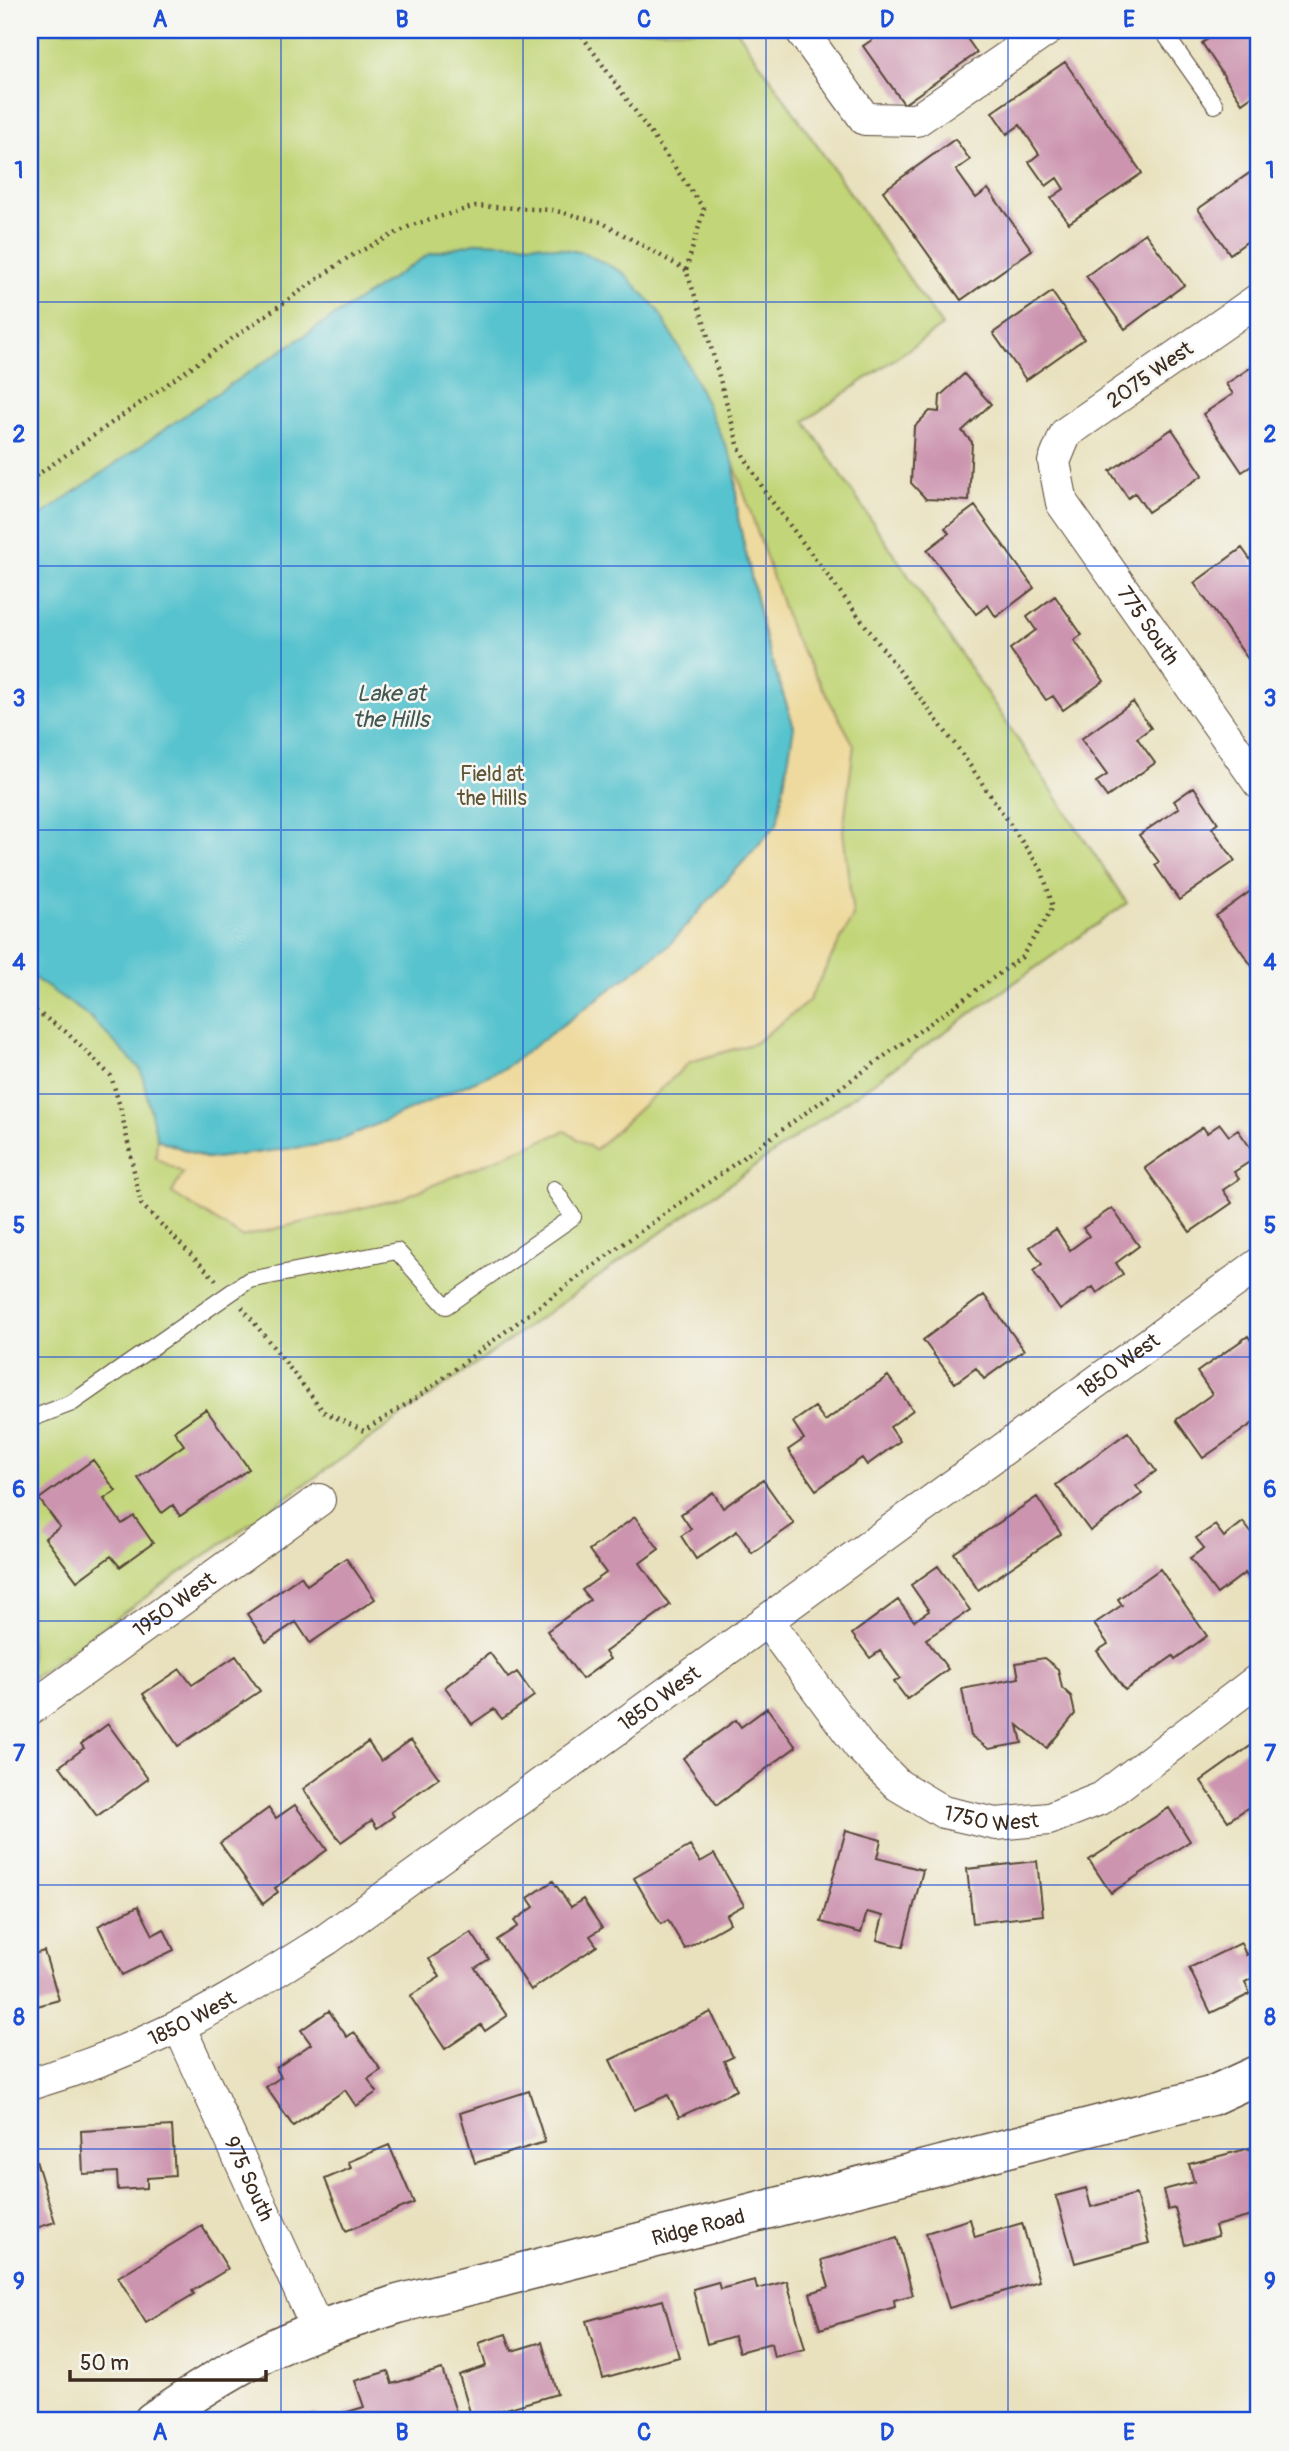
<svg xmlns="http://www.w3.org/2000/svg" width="1289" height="2451" viewBox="0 0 1289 2451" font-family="Pangolin,sans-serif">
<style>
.green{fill:#c2d578;stroke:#7e804b;stroke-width:2}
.sand{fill:#eeda9e;stroke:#94825e;stroke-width:2}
.water{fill:#56c3ce;stroke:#487676;stroke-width:2}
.building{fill:#cc94af}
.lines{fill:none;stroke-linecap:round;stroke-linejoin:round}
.service-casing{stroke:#554536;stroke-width:18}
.minor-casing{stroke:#554536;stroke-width:34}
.tertiary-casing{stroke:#554536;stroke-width:41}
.path{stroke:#554536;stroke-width:4.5;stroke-dasharray:2 5;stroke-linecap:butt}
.service{stroke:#fff;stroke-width:16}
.minor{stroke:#fff;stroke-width:32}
.tertiary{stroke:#fff;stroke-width:38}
.grid{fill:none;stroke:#1d4ed8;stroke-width:2;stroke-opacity:0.55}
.labels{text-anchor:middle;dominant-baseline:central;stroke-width:5;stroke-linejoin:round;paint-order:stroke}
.street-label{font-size:21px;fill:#3b2a1e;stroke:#f6f6f2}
.park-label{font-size:21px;fill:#5d5534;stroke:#f6f6f2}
.water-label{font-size:23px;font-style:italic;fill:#435853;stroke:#f6f6f2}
.neatline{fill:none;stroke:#1d4ed8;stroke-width:2.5}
.grid-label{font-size:23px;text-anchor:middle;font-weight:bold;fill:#1d4ed8}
</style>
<rect width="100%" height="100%" fill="#f6f6f2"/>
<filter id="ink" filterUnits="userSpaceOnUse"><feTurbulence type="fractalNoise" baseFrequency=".0143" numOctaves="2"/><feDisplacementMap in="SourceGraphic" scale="14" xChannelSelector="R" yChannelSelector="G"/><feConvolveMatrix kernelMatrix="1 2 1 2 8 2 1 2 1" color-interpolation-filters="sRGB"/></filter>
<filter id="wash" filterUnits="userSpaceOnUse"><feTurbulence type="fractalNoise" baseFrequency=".00686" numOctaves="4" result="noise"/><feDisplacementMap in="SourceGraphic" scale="28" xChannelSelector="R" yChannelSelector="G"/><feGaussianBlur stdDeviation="1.57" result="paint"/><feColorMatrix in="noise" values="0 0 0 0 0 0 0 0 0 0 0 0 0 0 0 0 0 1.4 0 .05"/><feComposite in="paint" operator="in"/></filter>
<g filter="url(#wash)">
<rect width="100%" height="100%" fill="#e9e1be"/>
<path class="green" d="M30 30H737L942 326 805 421 1127 903 30 1679Z"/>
<path class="sand" d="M734 464 792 633 854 745 843 831 853 916 808 1002 755 1043 690 1062 595 1150 565 1131 399 1199 242 1237 172 1193 183 1173 156 1158 157 1139 208 1159 794 727 766 643 738 518Z"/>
<path class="water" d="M479 242 538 244 584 253 624 273 658 310 686 360 734 464 738 518 766 643 794 727 777 824 668 946 505 1068 334 1143 208 1159 157 1139 141 1070 90 1017 30 975V523L211 397 429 254Z"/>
<g id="blocks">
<path class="building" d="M875 30H961L977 53 904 104 863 46 879 35Z
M1210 30H1259V91L1242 103 1202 43 1214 35Z
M1065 62 1142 173 1069 223 1051 198 1064 189 1057 178 1046 186 1029 162 1039 154 1020 125 1007 134 992 112Z
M955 139 970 160 956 170 976 198 988 189 1032 250 961 300 883 191Z
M1251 172 1259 183V233L1230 254 1198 209Z
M1145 233 1184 285 1125 329 1086 276Z
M1052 292 1084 339 1026 380 993 333Z
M1256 364 1259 370V461L1242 472 1203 414 1233 394 1226 384Z
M964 374 991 404 962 431 972 442 969 501 926 499 911 483 914 427 930 411 939 412 940 396Z
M1172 429 1203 475 1148 512 1135 493 1128 498 1110 471Z
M975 506 1034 588 996 617 988 605 976 614 927 550 949 533 945 528Z
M1242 548 1259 572V651L1248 659 1194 583Z
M1055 596 1082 635 1074 640 1104 681 1063 710 1053 696 1046 700 1010 649 1036 630 1027 617Z
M1133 702 1151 728 1137 738 1155 763 1107 797 1096 782 1107 775 1081 739Z
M1194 787 1218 823 1212 828 1235 861 1179 900 1155 865 1159 862 1139 835 1179 808 1174 801Z
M1259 885V971L1257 973 1216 916Z
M1220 1124 1229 1136 1238 1130 1257 1157 1234 1172 1239 1179 1223 1190 1232 1203 1190 1232 1145 1168 1203 1127 1207 1133Z
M1112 1208 1139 1246 1116 1263 1123 1274 1097 1293 1093 1287 1060 1310 1033 1271 1042 1264 1030 1247 1056 1229 1070 1250 1089 1236 1083 1228Z
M984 1295 1024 1350 984 1379 976 1368 955 1383 923 1340Z
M1248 1336 1259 1352V1419L1203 1458 1176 1420 1212 1394 1197 1372Z
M888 1376 913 1410 890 1427 900 1441 867 1465 862 1458 816 1490 788 1450 804 1439 793 1422 815 1407 825 1421Z
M206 1409 249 1469 180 1516 173 1505 162 1513 138 1478 184 1445 174 1431Z
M1128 1432 1156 1471 1136 1486 1142 1494 1090 1531 1056 1485Z
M93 1460 116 1491 104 1499 122 1524 134 1516 153 1543 120 1567 111 1556 77 1581 45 1538 60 1527 39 1499Z
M763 1480 794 1524 752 1553 737 1531 696 1559 681 1536 691 1529 681 1514 713 1492 723 1508Z
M1037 1497 1061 1534 978 1590 954 1553Z
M635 1517 659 1549 640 1563 670 1605 605 1652 610 1659 582 1679 547 1631 590 1600 582 1590 606 1573 589 1550Z
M1243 1522 1259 1543V1593L1245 1573 1217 1594 1190 1558 1204 1548 1196 1538 1215 1525 1224 1537Z
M346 1558 375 1599 310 1643 296 1622 266 1642 247 1614 301 1576 307 1585Z
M938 1566 970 1610 926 1639 948 1669 907 1699 894 1682 900 1678 880 1651 870 1658 852 1634 898 1600 914 1621 929 1611 911 1585Z
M1160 1569 1207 1636 1175 1659 1173 1656 1125 1690 1097 1651 1108 1644 1094 1624 1122 1605 1118 1599Z
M490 1653 508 1678 517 1672 534 1696 502 1719 494 1709 472 1724 445 1687Z
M236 1656 260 1691 178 1746 143 1694 180 1669 192 1685Z
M1044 1658 1058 1669 1062 1688 1071 1696 1075 1714 1047 1748 1018 1725 1022 1743 989 1749 971 1736 962 1689 1019 1678 1016 1663Z
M767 1708 796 1747 717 1805 683 1758 736 1720 741 1727Z
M108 1724 148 1779 97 1816 60 1766 84 1748 81 1744Z
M411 1740 439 1778 391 1812 394 1816 377 1828 372 1820 341 1842 303 1789 368 1742 381 1761Z
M1259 1740V1800L1228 1821 1201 1781Z
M295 1805 327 1850 275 1888 278 1892 263 1904 220 1843 269 1808 276 1818Z
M1169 1808 1190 1841 1111 1893 1089 1860Z
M846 1830 881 1840 877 1858 923 1870 903 1947 877 1940 883 1916 867 1912 861 1933 821 1922Z
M690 1846 700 1862 714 1854 744 1905 726 1915 730 1923 685 1949 668 1920 661 1924 634 1878Z
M1037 1861 1043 1915 973 1923 967 1869Z
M553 1881 571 1907 583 1899 602 1928 590 1936 597 1946 531 1990 497 1940 518 1926 514 1921 534 1907 528 1898Z
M138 1906 153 1935 164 1929 174 1950 122 1975 98 1926Z
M471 1932 489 1959 475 1968 507 2016 485 2031 481 2025 445 2049 410 1996 440 1977 429 1959Z
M1241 1943 1246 1955 1259 1948V1975L1245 1982 1250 1994 1211 2013 1189 1968Z
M44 1951 59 2000 30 2008V1955Z
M329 2011 347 2037 354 2032 381 2070 368 2079 377 2092 356 2106 345 2090 293 2126 266 2087 281 2077 276 2068 311 2044 301 2030Z
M711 2012 733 2057 724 2061 737 2090 679 2117 668 2095 634 2110 610 2060Z
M529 2091 545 2142 475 2163 460 2113Z
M172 2126 175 2176 147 2178V2188L118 2190 117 2172 83 2174 81 2131Z
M389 2145 414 2203 346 2231 325 2179 351 2168 348 2162Z
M1250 2148 1259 2182V2214L1215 2226 1218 2236 1185 2245 1175 2208 1168 2210 1163 2190 1194 2182 1189 2164Z
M34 2154 55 2222 30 2230V2155Z
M1086 2188 1091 2207 1136 2194 1149 2243 1075 2263 1056 2196Z
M970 2219 975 2237 1022 2223 1039 2281 949 2308 926 2233Z
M202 2226 228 2269 192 2291 194 2294 146 2323 118 2277Z
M897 2238 913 2295 894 2300 895 2307 820 2329 810 2293 829 2287 821 2260Z
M755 2280 757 2289 787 2281 805 2349 774 2357 771 2343 739 2352 734 2336 707 2344 693 2289 718 2282 720 2289Z
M663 2300 679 2357 603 2378 586 2321Z
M506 2334 512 2351 542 2342 557 2394 472 2419 459 2375 486 2366 479 2343Z
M442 2369 459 2421H347L344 2413 364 2407 355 2381 388 2371 392 2384Z
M315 2413 318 2421H295Z"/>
</g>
</g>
<g filter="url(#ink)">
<use href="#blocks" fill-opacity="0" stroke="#554536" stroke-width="2"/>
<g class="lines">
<defs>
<path id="service" d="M1162 30 1215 105
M30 1419 72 1403 249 1280 397 1251 446 1306 573 1217 554 1189"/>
<g id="minor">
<path d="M801 30 865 119 917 120 1047 30"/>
<path id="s1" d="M1259 299 1066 433 1054 462 1062 503 1259 783"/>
<path id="s2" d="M767 1621 859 1746 898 1785 943 1812 996 1824 1049 1819 1102 1798 1259 1679"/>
<path id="s3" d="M30 1709 319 1500"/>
<path id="s4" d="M179 2026 318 2330"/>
<path id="s5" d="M30 2084C81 2069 132 2049 179 2026 231 2000 279 1969 327 1939L1259 1264"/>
</g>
<g id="tertiary">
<path id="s6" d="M153 2421C188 2397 224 2373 262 2354 305 2332 352 2319 398 2304L1211 2096 1259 2074"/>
</g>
</defs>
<use href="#service" class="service-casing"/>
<use href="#minor" class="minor-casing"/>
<use href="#tertiary" class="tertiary-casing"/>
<path class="path" d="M30 480 349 257 412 225 476 206 552 210 601 222 686 270
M30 1007 66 1032 111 1076 121 1110 141 1204 216 1280
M242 1307 324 1412 364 1431 419 1396 616 1249 1021 958 1053 907 1042 871 960 751 767 495 739 448 704 322 686 270 704 209 578 30"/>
<use href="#service" class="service"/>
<use href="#minor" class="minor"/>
<use href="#tertiary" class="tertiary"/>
</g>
</g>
<path class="grid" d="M281 30V2421M523 30V2421M766 30V2421M1008 30V2421M30 302H1259M30 566H1259M30 830H1259M30 1094H1259M30 1357H1259M30 1621H1259M30 1885H1259M30 2149H1259"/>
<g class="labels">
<g class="street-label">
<text transform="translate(1150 375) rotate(-35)">2075 West</text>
<text stroke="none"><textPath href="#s1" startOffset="458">775 South</textPath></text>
<text stroke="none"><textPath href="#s5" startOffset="1309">1850 West</textPath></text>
<text stroke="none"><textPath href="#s3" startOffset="178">1950 West</textPath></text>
<text stroke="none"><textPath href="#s5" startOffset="742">1850 West</textPath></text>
<text stroke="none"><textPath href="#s2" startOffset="312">1750 West</textPath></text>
<text stroke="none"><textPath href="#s5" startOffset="175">1850 West</textPath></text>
<text stroke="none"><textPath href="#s4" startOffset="168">975 South</textPath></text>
<text stroke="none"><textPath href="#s6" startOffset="583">Ridge Road</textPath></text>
</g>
<g class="park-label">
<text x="492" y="774">Field at<tspan x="492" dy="24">the Hills</tspan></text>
</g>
<g class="water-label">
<text x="391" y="693">Lake at<tspan x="391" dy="26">the Hills</tspan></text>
</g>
</g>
<rect width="1289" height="2451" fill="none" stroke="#f6f6f2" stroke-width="77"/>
<path d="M70 2370v10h196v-10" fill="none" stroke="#3b2a1e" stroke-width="3.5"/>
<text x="80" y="2370" font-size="21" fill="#3b2a1e" stroke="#f6f6f2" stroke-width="5" paint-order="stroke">50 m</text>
<rect x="38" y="38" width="1212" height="2374" class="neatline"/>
<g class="grid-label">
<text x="160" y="27">A</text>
<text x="402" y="27">B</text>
<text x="644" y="27">C</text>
<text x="887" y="27">D</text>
<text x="1129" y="27">E</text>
<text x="19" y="178">1</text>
<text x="1270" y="178">1</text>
<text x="19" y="442">2</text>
<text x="1270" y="442">2</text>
<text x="19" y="706">3</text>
<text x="1270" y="706">3</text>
<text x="19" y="970">4</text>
<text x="1270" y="970">4</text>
<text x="19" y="1233">5</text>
<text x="1270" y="1233">5</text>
<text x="19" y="1497">6</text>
<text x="1270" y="1497">6</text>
<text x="19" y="1761">7</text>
<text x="1270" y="1761">7</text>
<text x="19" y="2025">8</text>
<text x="1270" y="2025">8</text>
<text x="19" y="2289">9</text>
<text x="1270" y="2289">9</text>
<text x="160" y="2440">A</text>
<text x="402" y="2440">B</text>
<text x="644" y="2440">C</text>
<text x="887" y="2440">D</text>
<text x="1129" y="2440">E</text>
</g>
</svg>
